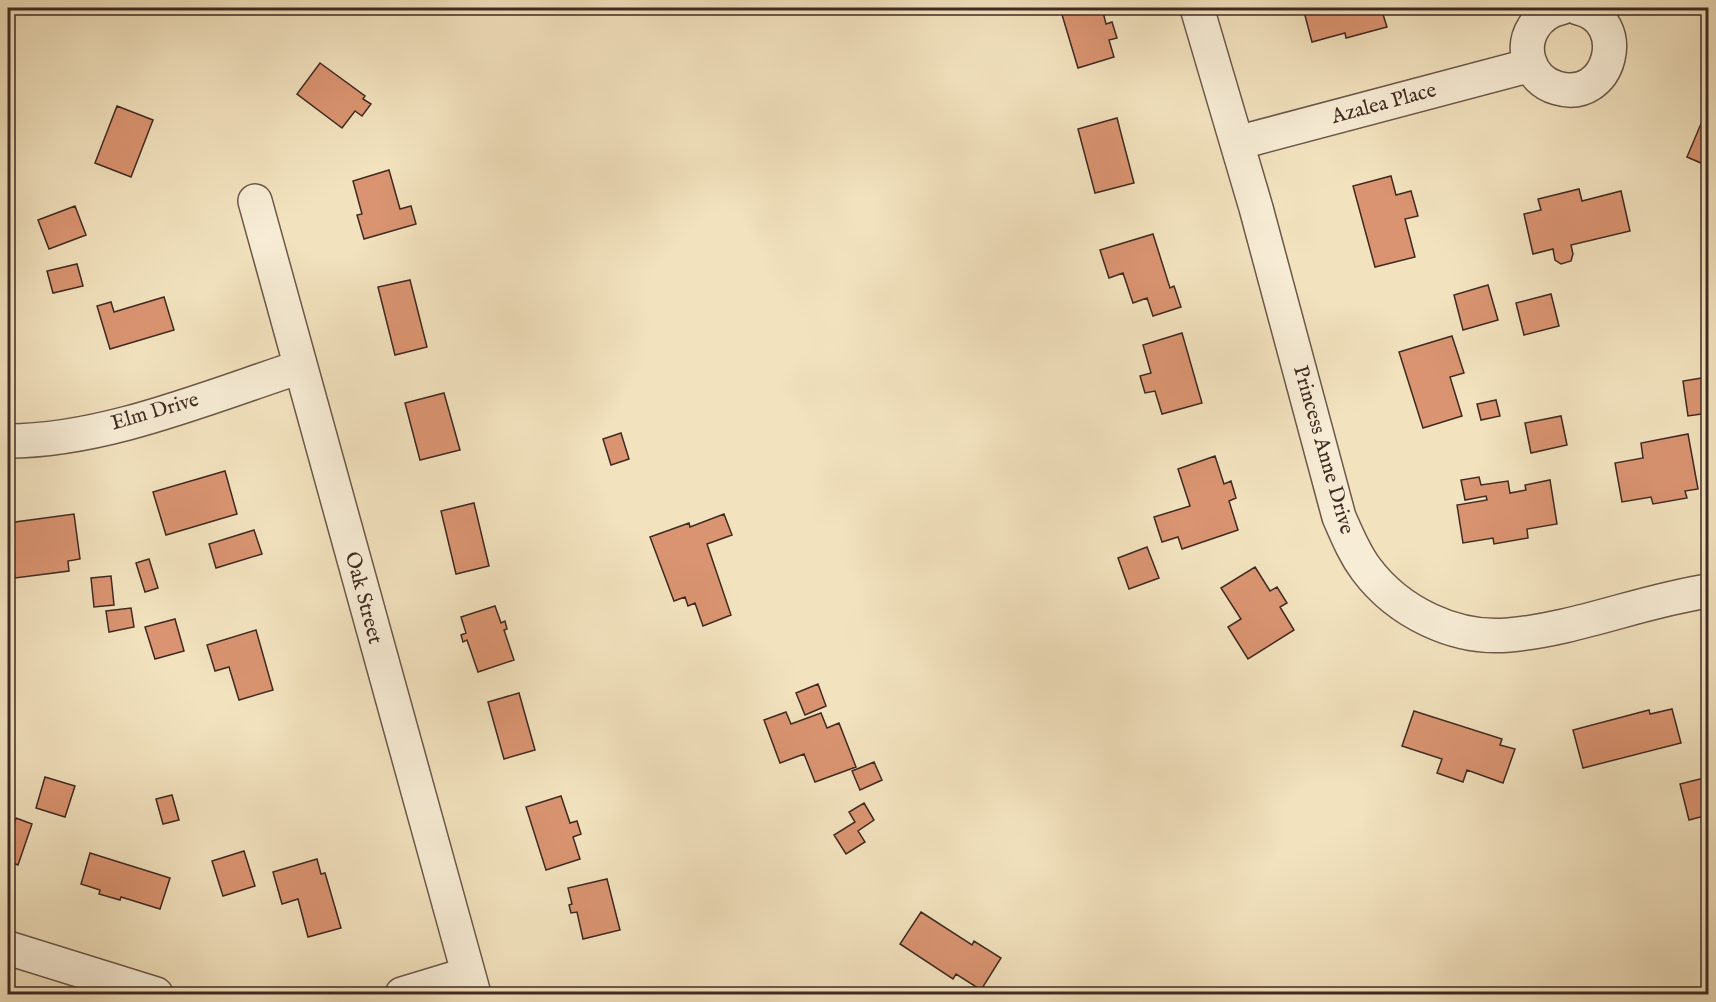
<svg xmlns="http://www.w3.org/2000/svg" width="1716" height="1002" viewBox="0 0 1716 1002" font-family="'IM FELL English',serif">
<style>
.building{fill:#da9471;stroke:#3f2a22;stroke-width:1.5}
.lines{fill:none;stroke-linecap:round;stroke-linejoin:round}
.minor-casing{stroke:#6c5849;stroke-width:36}
.minor{stroke:#f7ecd5;stroke-width:33}
.labels{text-anchor:middle;dominant-baseline:central;stroke-width:6;stroke-linejoin:round;paint-order:stroke}
.street-label{font-size:21px;fill:#3f2a22;stroke:#f7ecd5}
</style>
<rect width="100%" height="100%" fill="#f2e2be"/>
<filter id="stains"><feTurbulence type="fractalNoise" baseFrequency=".00333" numOctaves="4"/><feColorMatrix values="0 0 0 0 .2 0 0 0 0 .09 0 0 0 0 .02 0 0 0 .5 -.17"/></filter>
<radialGradient id="worn" r=".72"><stop offset=".6" stop-color="#630" stop-opacity="0"/><stop offset="1" stop-color="#630" stop-opacity=".3"/></radialGradient>
<path class="building" d="M1060 8H1102L1106 24 1112 22 1117 38 1109 40 1114 57 1078 68Z
M1303 8H1381L1387 27 1346 38 1345 33 1312 42Z
M320 63 365 96 363 99 371 104 362 116 355 111 342 128 297 94Z
M117 106 153 120 131 177 95 163Z
M1708 107V166L1687 157Z
M1117 118 1134 183 1095 193 1078 129Z
M389 170 400 209 411 206 416 224 364 239 357 215 362 214 353 181Z
M1391 176 1396 195 1411 191 1418 216 1405 219 1415 257 1375 267 1353 186Z
M1579 189 1582 201 1621 191 1630 231 1571 245 1573 254 1571 261 1561 264 1555 260 1553 249 1533 254 1524 214 1541 210 1538 199Z
M75 206 86 235 49 249 38 220Z
M1153 234 1170 288 1174 286 1181 307 1153 316 1147 298 1133 303 1123 273 1109 278 1100 250Z
M77 264 83 286 53 293 47 271Z
M410 280 427 347 395 355 378 287Z
M1488 285 1498 320 1463 330 1454 295Z
M1551 294 1559 326 1524 335 1516 303Z
M164 297 174 330 110 349 97 306 111 302 114 312Z
M1182 333 1202 403 1162 414 1155 391 1145 393 1140 376 1151 373 1143 345Z
M1452 336 1464 373 1450 377 1462 416 1423 428 1399 352Z
M1708 377V413L1688 416 1683 381Z
M444 393 460 450 420 460 405 403Z
M1496 400 1500 416 1481 420 1477 404Z
M1561 416 1567 445 1531 453 1525 423Z
M621 433 629 459 611 465 603 439Z
M1688 434 1698 489 1685 491 1687 498 1653 504 1651 497 1622 502 1615 463 1643 458 1641 443Z
M1215 456 1224 484 1231 481 1236 498 1229 501 1238 530 1182 549 1178 537 1162 542 1154 517 1190 506 1178 469Z
M225 471 237 514 166 535 153 492Z
M1479 477 1481 485 1508 481 1510 493 1526 490 1525 485 1550 480 1557 524 1527 529 1528 538 1494 544 1493 538 1463 543 1457 505 1487 500 1486 496 1465 500 1461 480Z
M474 503 489 566 456 574 441 511Z
M74 514 80 559 68 561 69 571 15 578 8 523Z
M724 514 732 535 707 544 731 615 703 626 695 603 688 606 685 597 674 601 650 537 689 523 690 527Z
M254 530 262 554 216 568 209 544Z
M1147 547 1159 578 1129 589 1118 558Z
M149 559 158 588 145 592 136 563Z
M1255 567 1270 591 1277 587 1287 603 1280 607 1294 630 1248 659 1228 627 1241 619 1221 588Z
M111 576 114 605 94 607 91 578Z
M495 606 501 623 505 621 507 629 504 630 514 660 478 672 467 640 463 642 461 635 466 633 461 617Z
M131 608 134 627 109 632 106 611Z
M175 619 184 651 155 659 145 627Z
M256 630 273 690 239 700 229 667 215 671 207 645Z
M818 684 826 706 805 715 796 693Z
M519 693 535 750 504 759 488 702Z
M1672 709 1681 743 1583 768 1573 730 1649 710 1650 714Z
M1414 711 1502 739 1500 745 1515 749 1503 783 1467 770 1463 782 1437 773 1442 759 1402 746Z
M786 712 791 724 821 713 827 728 839 723 856 767 815 782 804 754 780 763 764 720Z
M874 762 882 780 860 790 852 771Z
M45 777 75 786 65 817 36 808Z
M1708 777V815L1689 820 1680 784Z
M172 795 179 820 163 824 156 799Z
M561 796 570 823 577 821 581 834 573 837 580 859 546 870 526 807Z
M864 803 874 820 858 831 865 842 846 854 834 835 855 822 849 812Z
M16 818 32 824 18 865 8 861V825L13 827Z
M244 851 255 886 223 896 212 861Z
M90 853 170 878 160 909 121 897 120 900 99 894 100 890 81 884Z
M317 859 321 874 325 873 341 928 308 937 298 899 282 904 273 872Z
M607 879 620 930 583 939 577 912 571 913 569 905 572 904 568 888Z
M921 912 972 945 974 941 1001 958 981 990 956 974 953 979 900 944Z"/>
<g class="lines">
<defs>
<path id="minor" d="M1197 8 1256 208 1339 517C1347 535 1354 553 1366 569 1398 612 1455 640 1509 635 1577 629 1641 601 1708 591
M1561 8C1538 13 1522 36 1529 60 1533 74 1543 84 1557 88 1611 104 1632 20 1578 8
M1237 143 1531 65
M255 201 474 994
M8 441C104 441 208 397 300 367
M8 948 156 994
M402 994 468 974"/>
</defs>
<use href="#minor" class="minor-casing"/>
<use href="#minor" class="minor"/>
</g>
<g class="labels">
<g class="street-label">
<text transform="translate(1384 104) rotate(-15)">Azalea Place</text>
<text transform="translate(155 412) rotate(-16)">Elm Drive</text>
<text transform="translate(1323 450) rotate(74)">Princess Anne Drive</text>
<text transform="translate(363 598) rotate(75)">Oak Street</text>
</g>
</g>
<rect width="1716" height="1002" fill="none" stroke="#f2e2be" stroke-width="30"/>
<rect x="9" y="9" width="1698" height="984" fill="none" stroke="#3f2a22" stroke-width="3"/>
<rect x="15" y="15" width="1686" height="972" fill="none" stroke="#3f2a22" stroke-width="1.5"/>
<rect width="100%" height="100%" filter="url(#stains)"/>
<rect width="100%" height="100%" fill="url(#worn)"/>
</svg>
